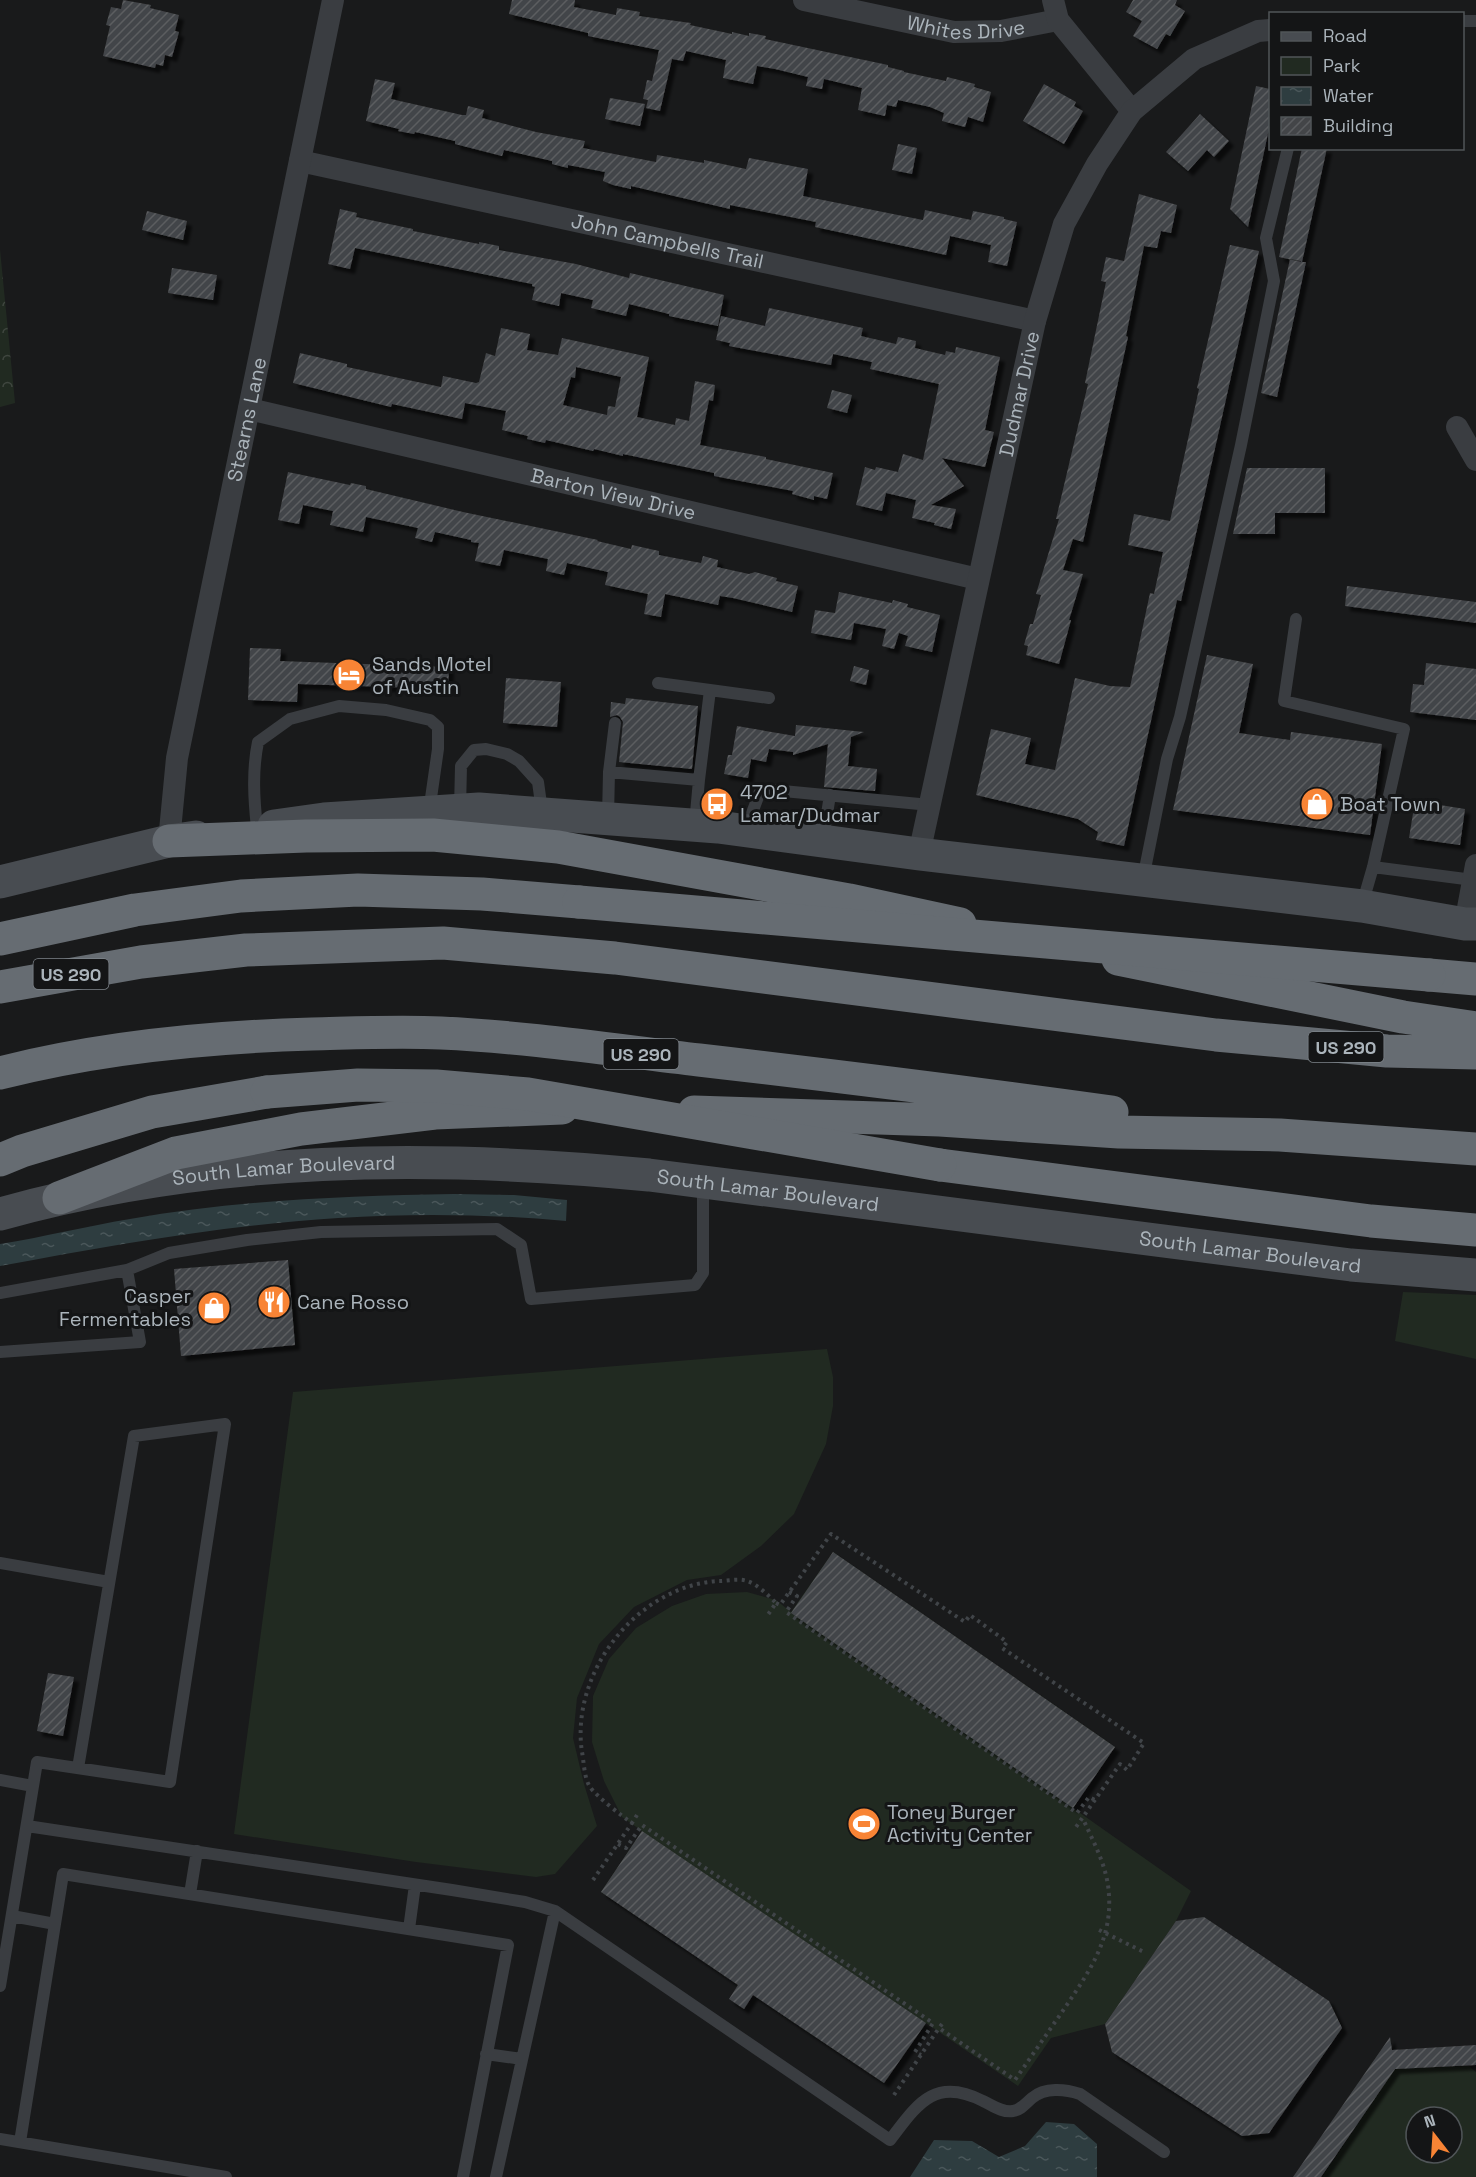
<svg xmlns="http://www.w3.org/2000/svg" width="1476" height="2177" viewBox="0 0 1476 2177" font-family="'Space Grotesk',sans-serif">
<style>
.green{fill:#212a21;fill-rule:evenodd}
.forest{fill:url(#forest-crowns)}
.water{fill:url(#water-ripples)}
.building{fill:url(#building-hatch);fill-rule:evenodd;filter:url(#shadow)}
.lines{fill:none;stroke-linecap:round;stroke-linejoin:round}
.path{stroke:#404448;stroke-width:4;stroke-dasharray:3 4.5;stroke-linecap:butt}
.lane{stroke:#3a3d41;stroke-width:12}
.street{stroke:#3a3d41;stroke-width:22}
.secondary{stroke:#484c51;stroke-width:33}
.highway{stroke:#666c72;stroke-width:33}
.highway-bridge{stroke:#666c72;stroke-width:33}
.labels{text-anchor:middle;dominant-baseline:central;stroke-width:6;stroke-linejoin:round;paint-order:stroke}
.shield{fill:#141516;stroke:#7e848a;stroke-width:1.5}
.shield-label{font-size:18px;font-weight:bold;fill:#abb4bb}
.street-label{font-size:20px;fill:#abb4bb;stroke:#141516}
.poi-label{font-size:20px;fill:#abb4bb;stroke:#141516;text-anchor:start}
</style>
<defs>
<pattern id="forest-crowns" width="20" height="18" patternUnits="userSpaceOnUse" patternTransform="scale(1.5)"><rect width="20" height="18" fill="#212a21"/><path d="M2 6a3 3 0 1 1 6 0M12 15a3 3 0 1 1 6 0" fill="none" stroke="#3f463f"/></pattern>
<pattern id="water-ripples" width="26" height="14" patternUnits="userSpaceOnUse" patternTransform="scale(1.5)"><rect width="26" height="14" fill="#2e3d40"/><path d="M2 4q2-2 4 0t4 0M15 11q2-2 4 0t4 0" fill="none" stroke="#4a575a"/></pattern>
<pattern id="building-hatch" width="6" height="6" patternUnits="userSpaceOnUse" patternTransform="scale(1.5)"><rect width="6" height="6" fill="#434548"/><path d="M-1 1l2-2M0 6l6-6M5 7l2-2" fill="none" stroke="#5b5d60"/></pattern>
<filter id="shadow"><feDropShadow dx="5" dy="5" stdDeviation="1.5" flood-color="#0009"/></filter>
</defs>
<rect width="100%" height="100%" fill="#191a1b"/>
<path class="green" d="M1403 1292 1476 1295V1359L1395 1341Z
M827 1349 833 1377V1406L826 1444 794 1514 761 1546 721 1575 687 1580 634 1607 599 1644 577 1698 573 1738 584 1784 597 1826 555 1874 536 1877 416 1862 234 1834 293 1392Z
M833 1552 1115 1747 1073 1808 1191 1891 1176 1921 1105 2024 1051 2038 1018 2086 926 2023 884 2083 601 1892 642 1831 622 1817 604 1781 592 1742 593 1696 609 1659 636 1628 672 1606 706 1594 747 1592 776 1600 791 1612Z
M1469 2066 1476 2072V2177H1322L1395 2069ZM1416 2117H1452V2153H1416Z"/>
<path class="forest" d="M0 250 15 403 0 407Z"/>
<path class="water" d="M454 1194 514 1195 567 1200 566 1221C490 1214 414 1213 338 1218 225 1225 112 1245 0 1266V1244C44 1237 87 1226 130 1219 237 1200 346 1196 454 1194Z
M1046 2122 1074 2124 1097 2144V2177H910L934 2140 972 2141 999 2157 1025 2146Z"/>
<path class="building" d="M123 0 151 5 150 8 179 15 175 31 179 32 172 57 165 55 163 66 156 64 155 68 103 56 110 26 106 25 111 7 121 9Z
M512 0H575L574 7 616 15 617 8 640 12 639 16 691 23 690 25 732 34V32L749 36V33L766 36 765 39 888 65V67L904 71V72L946 81 947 77 975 84 974 87 991 92 983 122 968 117 965 127 942 121 944 113 930 107 898 100 896 107 887 105 885 116 858 110 862 88 824 79 822 89 806 86 808 77 775 69 757 66 753 84 723 78 726 60 686 51 683 61 672 59 660 111 646 108 648 100 643 99 647 80 652 81 659 50 588 36V33L509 14Z
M1133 0H1177L1175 5 1185 11 1170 36 1166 34 1157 49 1133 36 1142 21 1126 12Z
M375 79 395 83 391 99 462 115H466L468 106 484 110 482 118 536 132 585 141 583 148 656 162 657 155 704 163V160L746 169 749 158 808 169 803 196 923 220 925 210 971 220 973 211 1004 217V219L1017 222 1007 266 988 262 991 245 950 236 946 255 815 227 816 222 730 205V209L631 186V189L613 185 603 181 605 172 568 165V168L552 164V161L504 150 502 156 455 144V141L415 132 414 134 398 131 399 129 366 121Z
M1044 84 1076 102 1074 106 1083 111 1064 144 1023 121Z
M1256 86 1270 89V124L1248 227 1230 209Z
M610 98 645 104 640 126 605 119Z
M1200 114 1229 141 1214 157 1207 150 1188 171 1166 152Z
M898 144 917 148 912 174 892 170Z
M1302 148H1327L1302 262 1279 257Z
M1139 194 1177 205 1171 233 1161 231 1157 248 1144 246 1126 336 1128 337 1083 542 1073 539 1063 570 1083 574 1069 620H1071L1059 664 1026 655 1028 646 1024 645 1030 624H1033L1041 595 1036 594 1059 519H1056L1088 384 1085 383 1106 282 1101 281 1106 257 1124 261Z
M340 209 357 213 356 217 413 229V231L479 244V242L499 246V250L576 264 629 278 630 273 724 295 718 326 669 316V314L629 304 626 316 591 308 593 300 561 293 559 306 532 300 535 287 532 286V284L355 248 350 269 328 264Z
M147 211 187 221 183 240 142 230Z
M1230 245 1259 251 1181 601 1177 600 1124 846 1096 840 1098 832 1078 819 976 795 991 729 1031 738 1025 764 1055 770 1075 678 1110 686 1130 687 1150 593 1154 594 1163 552 1128 545 1134 514 1170 521 1199 389 1197 388Z
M1290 259 1306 262 1277 397 1261 393Z
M172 268 217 275 213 300 168 293Z
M769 308 863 328 861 336 896 344 898 337 916 341 915 348 945 355 946 351 955 353 956 347 1000 357 985 430 994 432 985 467 942 458 964 486 931 505 956 509 951 529 934 525 935 523 912 518 916 500 886 493 882 511 856 505 865 467 875 470 876 467 898 472 903 454 923 460 939 384 870 369 872 362 833 354 831 365 729 346 730 343 716 340 721 316 765 326Z
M501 328 530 334 527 350 558 355 562 338 649 357 637 417 675 425 676 418 689 421 695 381 715 385 713 401 709 400 700 445 766 457V459L833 473 827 499 814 496V500L792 494 793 491 714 476V473L623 454V456L594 449 593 451 546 440 545 443 527 439 528 436 502 430 506 411 465 403 462 419 392 404 391 407 293 383 300 353 347 364V367L441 387 443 376 476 383 479 382 486 353 495 356ZM576 367 621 377 615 407 608 406 607 415 563 405 571 377 575 378Z
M832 390 852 395 847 413 827 408Z
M1247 468H1325V513H1275V534H1233Z
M288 472 350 485 351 483 366 486V489L463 512 598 540 597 541 631 549 632 545 659 551V555L701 563 703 556 718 560 717 567 749 574 755 572 777 578 776 581 798 586 792 612 733 598 720 596 718 605 665 594 661 617 644 614 648 594 605 585 608 572 567 563 564 575 546 571 548 559 504 550 500 566 475 561 479 543 471 542V540L435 532 432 542 415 538 418 528 366 517 363 532 330 525 333 511 303 505 299 524 278 520Z
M1347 586 1476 602V623L1345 606Z
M839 592 892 603 893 600 908 604 907 607 940 615 932 652 905 646 908 636 899 633 894 649 882 646 886 629 854 623 851 640 811 633 815 610 835 613Z
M250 648 281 649 280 661 449 667 448 689 298 684 297 702 248 700Z
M1207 655 1253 664 1239 733 1290 740 1291 732 1382 744 1370 835 1173 810Z
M1426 663 1476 669V720L1410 712 1413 684 1424 685Z
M854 666 869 670 866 685 850 681Z
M506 678 561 682 557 727 503 723Z
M626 698 698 706 692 769 619 762 623 722 620 717 617 715 610 717 611 702 625 704Z
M796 725 864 732 851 737 848 766 877 769 875 791 824 787 828 744 793 755V752L769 749 766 762 751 759 748 778 724 774 728 755H732L737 726 795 736Z
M1415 801 1465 809 1460 845 1409 838Z
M288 1260 295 1345 181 1356 174 1269Z
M833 1552 1115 1747 1073 1808 791 1613Z
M48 1673 74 1677 63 1736 37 1731Z
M642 1831 926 2023 884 2083 753 1995 744 2009 729 1999 738 1985 601 1892Z
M1204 1917 1329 2001 1342 2028 1269 2133 1242 2136 1112 2052 1105 2024 1176 1921Z
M1390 2037 1392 2050 1476 2045V2065L1395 2069 1321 2177H1293Z"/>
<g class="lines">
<path class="path" d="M789 1592 797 1596 786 1612 1077 1813 1089 1797 1095 1800
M776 1603 780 1605 831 1534 965 1622 970 1615 1007 1642 1002 1648 1144 1743 1127 1770 1120 1764 1076 1827
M637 1815 632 1823C623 1817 596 1796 590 1787 584 1778 584 1762 582 1752 570 1672 638 1585 719 1581 727 1581 739 1578 747 1581 757 1584 768 1595 776 1603L767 1616
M618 1844 626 1848 642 1825 933 2023 915 2052 921 2055
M593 1880 632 1823
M1099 1930 1144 1952
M942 2024 939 2028 1015 2080C1031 2057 1046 2035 1062 2012 1086 1976 1112 1942 1109 1896 1108 1868 1094 1843 1083 1819
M894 2095 939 2028"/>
<path class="lane" d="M1462 21H1476
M1296 619 1284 701 1404 729 1373 867 1362 905
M658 683 710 690 699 780
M710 690 769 698
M609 772 615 723
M460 809 461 766 474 750 486 749 507 754 519 761 538 782 542 811
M608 817 609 772 699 780 695 824
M257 828C254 800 252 771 258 742L290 719 339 706 386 710 430 720 438 727V749L429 812
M746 829 761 789 930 805
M823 839 830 795
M1373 867 1473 880
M1143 879 1167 759 1180 717 1241 445 1274 281 1266 238 1288 148
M127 1270 169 1253 247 1240 321 1232 497 1229 521 1245 531 1299 695 1285 703 1273V1182
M0 1293 127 1270 140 1342 0 1352
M0 1563 109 1582
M0 1780 33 1786
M27 1826 452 1890 525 1902 555 1911 890 2140C917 2105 934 2076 983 2101 992 2105 1002 2113 1013 2111 1021 2110 1026 2103 1032 2098 1045 2087 1065 2089 1080 2094L1164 2152
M190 1894 197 1851
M12 1916 55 1924
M409 1929 415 1885
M0 1986 37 1762 170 1782 225 1424 134 1436 78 1768
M486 2054 522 2059
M0 2139 226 2177
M20 2142 63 1874 508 1945 463 2177
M496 2177 555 1911"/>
<g class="street">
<path id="s1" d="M804 0 954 32 1001 31 1058 20"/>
<path d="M1053 0 1058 20 1132 111"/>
<path id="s2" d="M300 161 1035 321"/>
<path id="s3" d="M249 409 978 579"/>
<path d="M1457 427 1476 460"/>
<path id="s4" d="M169 841 177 758 333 0"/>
<path id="s5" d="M919 854 1035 321 1064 224 1097 164 1132 111 1194 59 1258 31 1270 30"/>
<path d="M1465 924 1476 865"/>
</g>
<g class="secondary">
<path d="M274 826 324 819 479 809 718 827 919 854 1362 906 1465 924H1476"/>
<path d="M0 882 169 841 196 837"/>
<path id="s6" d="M0 1214C212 1155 431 1154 649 1175L1351 1265 1476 1275"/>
</g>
<path class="highway" d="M169 841 306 836 433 835 558 847 849 900 960 924
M0 939 135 910 241 896 358 890 482 894 579 902
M1118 959 1403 1017 1476 1028
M1429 975 1476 979
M0 987 141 962 246 950 443 943 615 958 1216 1035 1387 1051 1476 1053
M0 1073C102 1047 207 1037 312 1034 355 1033 398 1031 441 1033 527 1037 613 1050 699 1060 837 1076 974 1093 1112 1112
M694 1112 940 1120 1119 1132 1280 1135 1476 1149
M0 1160 22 1151 152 1112 267 1092
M940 1165 1371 1221 1476 1230
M59 1198 176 1153 301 1129 435 1113 562 1108"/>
<path class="highway-bridge" d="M579 902 1429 975
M267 1092 358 1085 436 1086 528 1094 940 1165"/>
</g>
<defs>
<symbol id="hotel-disc" viewBox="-11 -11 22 22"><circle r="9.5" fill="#f88435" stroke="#141516"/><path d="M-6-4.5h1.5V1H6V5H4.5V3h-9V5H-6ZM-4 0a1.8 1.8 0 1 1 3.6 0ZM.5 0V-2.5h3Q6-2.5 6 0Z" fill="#fff"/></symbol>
<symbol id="bus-disc" viewBox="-11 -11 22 22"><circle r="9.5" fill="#f88435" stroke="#141516"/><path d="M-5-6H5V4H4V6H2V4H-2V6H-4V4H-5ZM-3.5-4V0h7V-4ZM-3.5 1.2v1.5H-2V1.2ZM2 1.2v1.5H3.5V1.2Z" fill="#fff"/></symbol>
<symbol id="shop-disc" viewBox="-11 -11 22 22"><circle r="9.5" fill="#f88435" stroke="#141516"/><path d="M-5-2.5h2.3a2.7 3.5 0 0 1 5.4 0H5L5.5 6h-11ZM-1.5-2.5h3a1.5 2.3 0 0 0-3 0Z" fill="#fff"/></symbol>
<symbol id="restaurant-disc" viewBox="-11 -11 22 22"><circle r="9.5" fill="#f88435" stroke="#141516"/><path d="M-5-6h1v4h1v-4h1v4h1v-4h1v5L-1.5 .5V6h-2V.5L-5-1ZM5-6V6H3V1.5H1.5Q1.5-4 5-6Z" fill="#fff"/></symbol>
<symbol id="stadium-disc" viewBox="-11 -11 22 22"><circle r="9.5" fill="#f88435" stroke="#141516"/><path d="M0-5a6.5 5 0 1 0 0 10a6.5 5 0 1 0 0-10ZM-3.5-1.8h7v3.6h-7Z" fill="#fff"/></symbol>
</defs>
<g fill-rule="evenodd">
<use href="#hotel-disc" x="330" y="656" width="38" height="38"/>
<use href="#bus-disc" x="698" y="785" width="38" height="38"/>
<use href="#shop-disc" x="1298" y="785" width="38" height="38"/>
<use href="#restaurant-disc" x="255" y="1283" width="38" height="38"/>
<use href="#shop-disc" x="195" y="1289" width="38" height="38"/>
<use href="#stadium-disc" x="845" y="1805" width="38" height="38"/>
</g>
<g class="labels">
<g class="shield">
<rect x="33.5" y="959" width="75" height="30" rx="4.5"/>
<rect x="1308.5" y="1032" width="75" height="30" rx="4.5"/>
<rect x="603.5" y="1039" width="75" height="30" rx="4.5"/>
</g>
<g class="shield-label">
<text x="71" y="974">US 290</text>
<text x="1346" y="1047">US 290</text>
<text x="641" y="1054">US 290</text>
</g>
<g class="street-label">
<text stroke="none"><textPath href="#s1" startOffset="165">Whites Drive</textPath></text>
<text stroke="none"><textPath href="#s2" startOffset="376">John Campbells Trail</textPath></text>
<text stroke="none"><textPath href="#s5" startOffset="471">Dudmar Drive</textPath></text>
<text stroke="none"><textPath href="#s4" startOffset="429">Stearns Lane</textPath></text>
<text stroke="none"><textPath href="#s3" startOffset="374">Barton View Drive</textPath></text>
<text stroke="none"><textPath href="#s6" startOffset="288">South Lamar Boulevard</textPath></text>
<text stroke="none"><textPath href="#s6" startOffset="774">South Lamar Boulevard</textPath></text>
<text stroke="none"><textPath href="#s6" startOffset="1260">South Lamar Boulevard</textPath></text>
</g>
<g class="poi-label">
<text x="372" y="664">Sands Motel<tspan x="372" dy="23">of Austin</tspan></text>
<text x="740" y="792">4702<tspan x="740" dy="23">Lamar/Dudmar</tspan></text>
<text x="1340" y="804">Boat Town</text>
<text x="191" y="1296" text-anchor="end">Casper<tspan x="191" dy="23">Fermentables</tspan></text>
<text x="297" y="1302">Cane Rosso</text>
<text x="887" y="1812">Toney Burger<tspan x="887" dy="23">Activity Center</tspan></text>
</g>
</g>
<rect x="1269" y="12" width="195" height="138" fill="#141516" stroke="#505558" stroke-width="1.5"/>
<rect x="1281" y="32" width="30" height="9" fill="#484c51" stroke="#505558" stroke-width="1.5"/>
<text x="1323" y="42" font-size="18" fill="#abb4bb">Road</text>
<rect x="1281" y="57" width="30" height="18" fill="#212a21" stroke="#505558" stroke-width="1.5"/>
<text x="1323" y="72" font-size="18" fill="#abb4bb">Park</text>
<rect x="1281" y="87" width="30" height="18" fill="url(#water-ripples)" stroke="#505558" stroke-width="1.5"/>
<text x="1323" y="102" font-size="18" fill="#abb4bb">Water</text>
<rect x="1281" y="117" width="30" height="18" fill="url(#building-hatch)" stroke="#505558" stroke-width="1.5"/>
<text x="1323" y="132" font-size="18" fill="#abb4bb">Building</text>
<g transform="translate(1434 2135) rotate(343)"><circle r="28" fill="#141516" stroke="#505558" stroke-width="1.5"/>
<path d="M0-4.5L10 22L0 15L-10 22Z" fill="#f88435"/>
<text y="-9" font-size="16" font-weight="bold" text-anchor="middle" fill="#abb4bb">N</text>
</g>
</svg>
